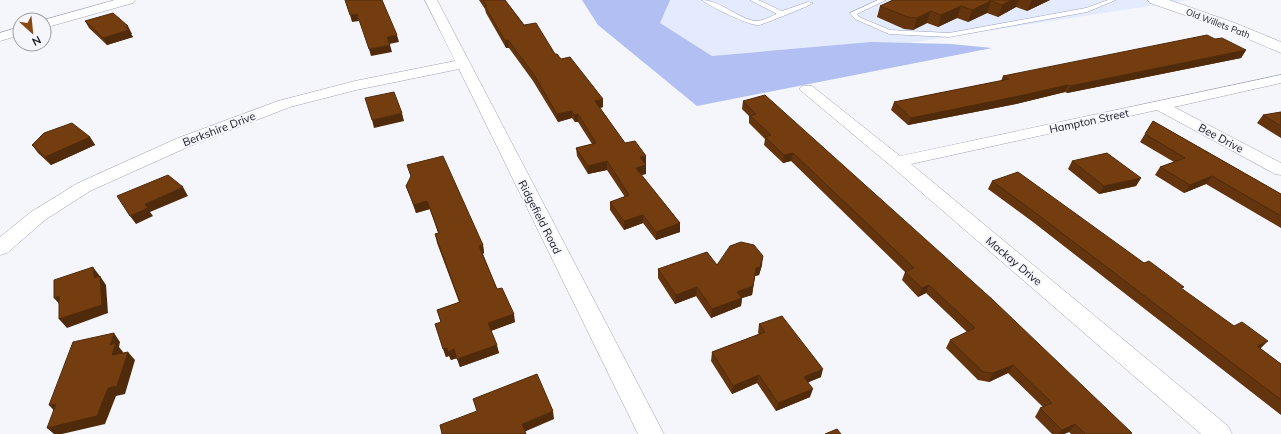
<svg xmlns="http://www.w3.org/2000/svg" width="1281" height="434" viewBox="0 0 1281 434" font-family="Mulish,sans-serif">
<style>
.built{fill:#e5ebfe}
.forest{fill:#b1bff3}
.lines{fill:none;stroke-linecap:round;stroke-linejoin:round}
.service-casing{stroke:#9da3ba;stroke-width:1}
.minor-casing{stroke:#9da3ba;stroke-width:1}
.secondary-casing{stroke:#9da3ba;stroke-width:1}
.service{fill:#fff;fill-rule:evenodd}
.minor{fill:#fff;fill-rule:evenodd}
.secondary{fill:#fff;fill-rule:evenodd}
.wall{fill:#63340e}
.shaded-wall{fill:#502b0b}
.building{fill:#733d10;stroke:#502b0b}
.labels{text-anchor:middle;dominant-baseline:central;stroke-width:4;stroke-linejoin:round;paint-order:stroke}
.far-street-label{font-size:9px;fill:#171922;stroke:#f5f6fb}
.street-label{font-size:11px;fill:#171922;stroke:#f5f6fb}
</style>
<rect width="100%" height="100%" fill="#f5f6fb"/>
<path class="built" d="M611 0H1188L682 78Z"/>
<path class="forest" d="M582 0H670L660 23 712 56 871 42 951 44 992 48 697 106 598 25Z"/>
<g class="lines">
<defs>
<path id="service" d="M702 0C721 0 741 21 757 21 763 21 771 16 777 14L750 0H758L782 11 808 2 813 3C809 6 764 24 759 25 749 26 709 6 702 0Z
M878 0H886L857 14 859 17 890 30 949 33 1086 8 1108 0H1116L1087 12 949 37 889 34 855 19 850 13Z"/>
<path id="minor" d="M115 0H135L133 3 44 28V20Z
M425 0H437L664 434H638L459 69 356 90 290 107 190 146 90 191 45 220 7 253 0 255V237L31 212 78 183 178 138 278 101 355 81 455 61Z
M20 27V35L0 41V33Z
M1281 75V83L1174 107 1281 163V175L1275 174 1157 110 911 164 1228 426 1232 434H1201L891 166 799 89 802 86H812L900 156Z"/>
<path id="secondary" d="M1148 0H1169L1235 23 1281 42V53L1225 29 1150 3Z"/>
</defs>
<use href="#service" class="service-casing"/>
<use href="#minor" class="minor-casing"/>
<use href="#secondary" class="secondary-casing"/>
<use href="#service" class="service"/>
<use href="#minor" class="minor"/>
<use href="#secondary" class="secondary"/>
</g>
<path class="wall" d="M479 0H505L524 25 555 54 603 107 600 108 625 143 646 164V174L641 175 680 223V232L656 240 643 223 624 230 610 210V202L625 197 607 170 588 174 577 156 576 148 592 144 578 122H575L572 118 558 122 533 81 509 48H506L486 13 485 9Z
M893 0H1050L1027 11 1016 7 998 17 987 13 968 22 957 18 938 27 927 23 913 30 904 29 877 17 880 6Z
M85 21 132 34H131L133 37 107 45 89 28Z
M1215 39 1246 50 1241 58 1067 93 1065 92 1016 104 908 125 891 110 894 102 1001 81 1003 76Z
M743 101 1132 433 1131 434H1071L1069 432 1064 434H1052L1035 417 1040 408 1043 407 1008 373 989 382 978 380 946 348 950 340 967 332 926 293 918 297 902 280 905 272 791 161 783 163 764 145 765 139 749 123V116L742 109Z
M1281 112V138L1257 123 1263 115Z
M1153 121 1281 194V228L1206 184 1184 193 1155 175 1160 167 1174 162 1140 142Z
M90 137 95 145 51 165 38 153 32 145Z
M1072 161 1141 178 1136 186 1099 194 1068 169Z
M407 165 483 245 484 253 483 254 497 289 515 322 491 331 499 353 460 367 457 358 451 360 449 356 446 357 435 324 441 322 437 310 459 302 437 243 435 234 438 233 430 209 416 213 406 186 411 177Z
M992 181 1144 263 1182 289 1281 364V415L1033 222 988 189Z
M717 265H762L759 275 755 276 752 295 742 298 741 306 711 318 696 296 675 304 658 278V269Z
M759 324 821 377 808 382 810 397 776 411 757 383 732 394 711 361 712 352 759 334 758 333Z"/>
<path class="shaded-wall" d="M1012 0H1019L1016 7 998 17 1002 5Z
M1032 0H1050L1027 11Z
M991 1 987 13 968 22 972 10Z
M961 6 957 18 938 27 941 15Z
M931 11 927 23 913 30 917 18Z
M357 14 359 21 352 22 350 15Z
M128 26 132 34H131L133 37 107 45 103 38Z
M397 35 399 42 389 44 387 37Z
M508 40 509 48H506L505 41Z
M390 45 392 52 371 56 369 49Z
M1246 50 1241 58 1067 93 1070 86Z
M1068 85 1065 92 1016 104 908 125 911 118Z
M603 99V107L596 109 595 101Z
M572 111V118L558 122 557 114Z
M402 113 404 121 374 128 372 120Z
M578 114V122H575L574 115Z
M90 137 95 145 51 165 45 157Z
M793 153 791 161 783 163 784 155Z
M646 156V164L640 165V157Z
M607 161V170L588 174V166Z
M646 165V174L636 176V168Z
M1212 176 1206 184 1184 193 1190 185Z
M1141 178 1136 186 1099 194 1104 186Z
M183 187 188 196 150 212 153 216 136 224 130 216 145 204Z
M427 201 430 209 416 213 414 205Z
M643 215V223L624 230V221Z
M680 223V232L656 240V232Z
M483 245 484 253 481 254 479 246Z
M763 256 762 265 759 275 755 276 752 295 742 298 741 306 711 318 712 309 737 292 756 268Z
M93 267 99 275 100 287 94 278Z
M100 276 106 285 108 313 67 328 59 319Z
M929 285 926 293 918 297 922 288Z
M697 287 696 296 675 304 676 295Z
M59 296 61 306 54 298Z
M514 314 515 322 490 331 488 323Z
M114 333 120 342 119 347 123 352 119 363 112 355 110 345Z
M1268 341 1260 349 1257 346Z
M497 345 499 353 460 367 457 359Z
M447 348 449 356 446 357 443 349Z
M454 349 457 358 451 360 448 352Z
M128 352 135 360 125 394 116 396 105 424 62 434H54L47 428 108 388Z
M1013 365 1008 373 989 382 993 373Z
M823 369 821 377 802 385 804 377Z
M759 375 757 383 732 394 733 386Z
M813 389 810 397 776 411 778 403Z
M56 404 57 414 49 405Z
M553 411 554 419 524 432 522 424Z
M1075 424 1069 432 1064 434H1059L1062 430Z"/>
<path class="building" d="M345 0H382L397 35 387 37 390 45 369 49 357 14 350 15Z
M483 0H505L524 25 536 23 555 54H557L561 59 570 57 603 99 595 101 625 143 635 141 646 156 640 157 646 165 636 168 680 223 656 232 643 215 624 221 610 202 629 195 607 161 588 166 576 148 596 143 578 114 574 115 572 111 557 114 533 73 508 40 505 41 485 6H487Z
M893 0H1012L1002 5 991 1 972 10 961 6 941 15 931 11 917 18 908 17 880 6Z
M113 13 128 26 126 27 129 30 103 38 85 21Z
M1207 35 1215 39 1222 38 1246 50 1070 86 1068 85 1019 96 911 118 894 102 1009 79 1003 76Z
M394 92 402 113 372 120 365 98Z
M765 95 993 300 1132 433 1130 434H1085L1075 424 1062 430 1040 408 1052 403 1013 365 993 373 983 372 950 340 975 328 929 285 922 288 905 272 914 268 793 153 784 155 765 137 771 135 750 116 756 114 743 101Z
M1281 112V126L1263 115Z
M1153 121 1281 194V216L1212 176 1190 185 1160 167 1185 158 1145 134Z
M72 123 90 137 45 157 32 145 44 133Z
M1107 153 1141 178 1104 186 1072 161Z
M443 156 483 245 479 246 497 289 502 288 514 314 488 323 497 345 457 359 454 349 448 352 447 348 443 349 435 324 441 322 437 310 460 302 435 234 439 233 427 201 414 205 406 186 411 176 407 165Z
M1018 172 1144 263 1149 261 1184 287 1181 288 1234 326 1242 322 1268 341 1257 346 1281 364V400L1037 214 992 181Z
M168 175 183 187 145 204 148 208 130 216 117 196Z
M741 242 754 245 763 256 760 267 756 268 753 286 737 292 742 298 712 309 697 287 676 295 658 269 707 252 717 265 730 246Z
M93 267 94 278 100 276 102 305 59 319V296L54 298V280Z
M782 316 823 369 804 377 813 389 778 403 759 375 733 386 712 352 765 332 759 324Z
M114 333 110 345 116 343 112 355 128 352 117 386 108 388 97 416 47 428 56 404 49 405 73 342Z
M537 374 553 411 522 424 526 434H442L440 425 477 411 473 399Z
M837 429 841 434H825Z"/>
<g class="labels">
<g class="far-street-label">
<text transform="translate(1218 23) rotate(21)">Old Willets Path</text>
</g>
<g class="street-label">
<text transform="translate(1089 121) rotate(-12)">Hampton Street</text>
<text transform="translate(219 129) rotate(-21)">Berkshire Drive</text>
<text transform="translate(1221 138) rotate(28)">Bee Drive</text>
<text transform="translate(540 217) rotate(63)">Ridgefield Road</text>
<text transform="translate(1014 261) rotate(40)">Mackay Drive</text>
</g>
</g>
<g transform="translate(32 32) rotate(153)"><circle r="19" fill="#f5f6fb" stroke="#9c9ea4"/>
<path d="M0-3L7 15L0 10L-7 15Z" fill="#884811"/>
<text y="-6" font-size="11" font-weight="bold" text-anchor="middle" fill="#171922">N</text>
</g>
</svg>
